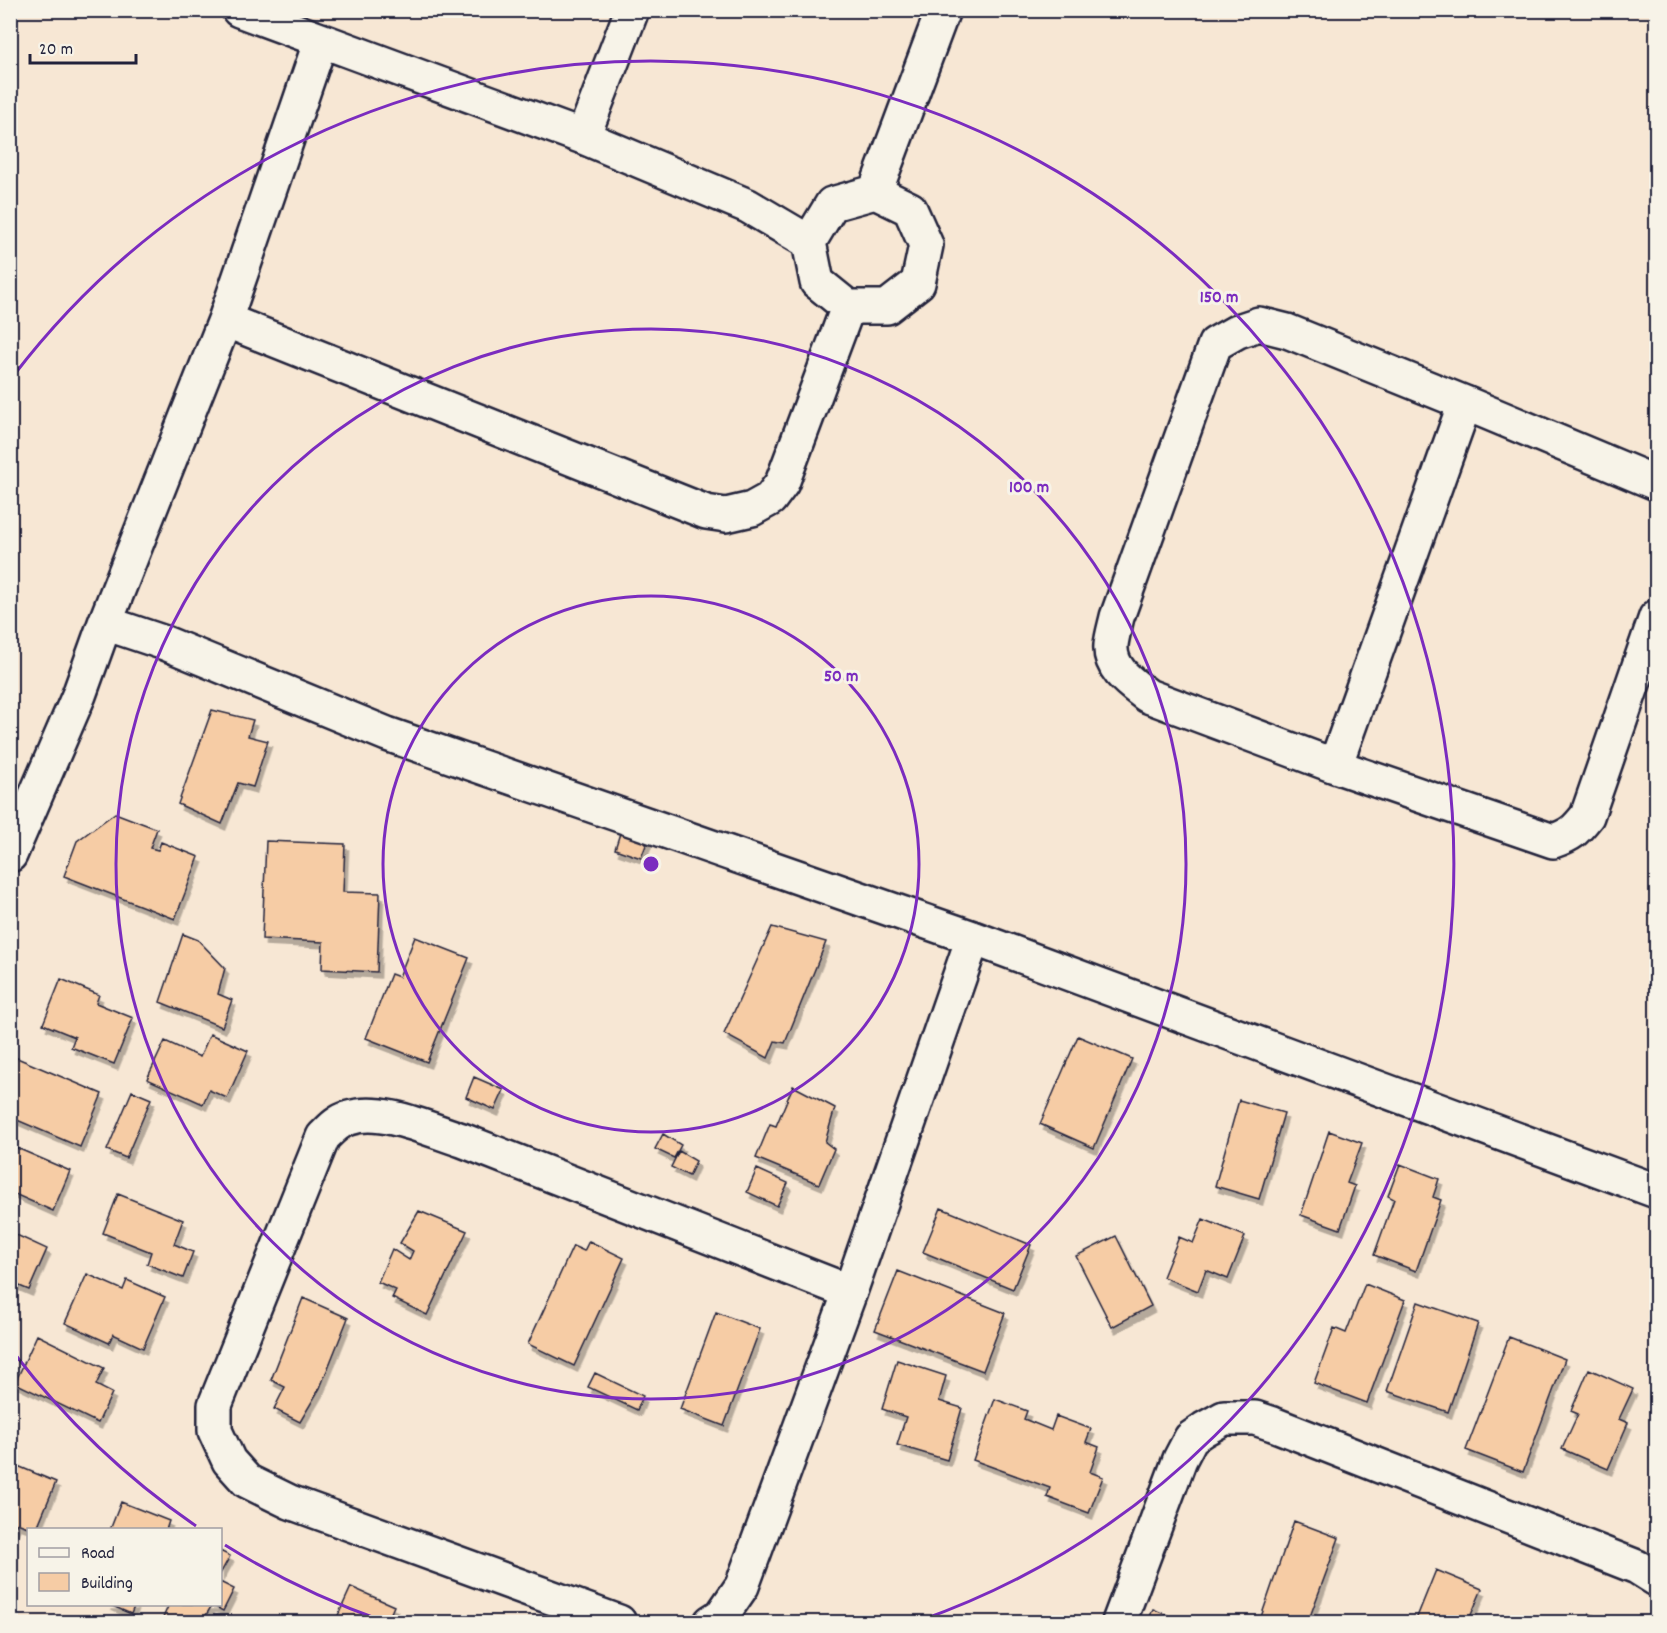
<svg xmlns="http://www.w3.org/2000/svg" width="1667" height="1633" viewBox="0 0 1667 1633" font-family="Dekko,sans-serif">
<style>
.building{fill:#f6cca5;stroke:#22223b;stroke-width:1.5;filter:url(#shadow)}
.lines{fill:none;stroke-linecap:round;stroke-linejoin:round}
.minor-casing{stroke:#22223b;stroke-width:38}
.minor{stroke:#f7f3e8;stroke-width:33}
.ring{fill:none;stroke:#7b2cbf;stroke-width:3}
.centre{fill:#7b2cbf;stroke:#f7f3e8;stroke-width:3}
.ring-label{font-size:18px;text-anchor:middle;font-weight:bold;fill:#7b2cbf;stroke:#f7f3e8;stroke-width:6;stroke-linejoin:round;paint-order:stroke}
</style>
<defs>
<filter id="shadow"><feDropShadow dx="3.5" dy="6" stdDeviation="0" flood-color="#0004"/></filter>
</defs>
<rect width="100%" height="100%" fill="#f7e7d4"/>
<filter id="ink" filterUnits="userSpaceOnUse"><feTurbulence type="fractalNoise" baseFrequency=".0167" numOctaves="2"/><feDisplacementMap in="SourceGraphic" scale="12" xChannelSelector="R" yChannelSelector="G"/><feConvolveMatrix kernelMatrix="1 2 1 2 8 2 1 2 1" color-interpolation-filters="sRGB"/></filter>
<g filter="url(#ink)">
<path class="building" d="M212 710 253 720 248 736 268 741 253 787 238 783 222 824 178 804Z
M115 813 157 829 150 848 158 850 161 842 199 857 175 919 64 876 77 841Z
M621 830 648 840 641 858 615 849Z
M266 841 345 844 343 892 380 893 377 972 322 969 323 942 262 939Z
M772 927 826 942 785 1043 775 1041 768 1058 724 1034Z
M183 934 198 940 225 968 218 994 232 1000 222 1027 160 1002Z
M415 937 469 958 427 1062 366 1038 391 974 399 977Z
M61 979 99 995 96 1003 133 1018 114 1064 71 1047 75 1037 43 1024Z
M210 1034 248 1051 227 1098 209 1090 203 1104 147 1079 165 1041 200 1057Z
M1078 1036 1132 1059 1094 1148 1040 1124Z
M10 1055 102 1094 80 1147 10 1117Z
M474 1077 504 1090 495 1110 466 1097Z
M793 1086 835 1108 825 1142 834 1149 819 1184 756 1158 770 1124 776 1126Z
M132 1091 151 1099 126 1158 107 1150Z
M1239 1100 1284 1113 1259 1199 1215 1186Z
M1329 1131 1362 1143 1347 1183 1355 1186 1340 1229 1301 1215Z
M663 1134 681 1145 674 1158 655 1149Z
M10 1145 70 1171 53 1211 10 1192Z
M679 1151 696 1161 689 1176 671 1167Z
M1400 1164 1439 1179 1433 1197 1441 1200 1416 1271 1374 1255 1394 1199 1388 1196Z
M757 1169 788 1183 777 1206 747 1192Z
M118 1194 183 1220 174 1244 193 1252 183 1278 147 1264 151 1252 103 1233Z
M941 1208 1031 1245 1013 1289 923 1252Z
M419 1211 467 1231 427 1315 392 1298 396 1290 378 1282 392 1249 409 1260 413 1251 400 1243Z
M1203 1219 1245 1236 1228 1279 1206 1270 1198 1291 1163 1277 1179 1237 1193 1243Z
M10 1232 47 1249 29 1290 10 1282Z
M1116 1236 1151 1306 1112 1327 1076 1256Z
M589 1241 624 1258 574 1366 528 1344 573 1246 584 1251Z
M898 1271 1005 1313 983 1371 875 1330Z
M87 1274 123 1290 127 1280 165 1297 143 1348 113 1334 109 1343 65 1323Z
M1365 1284 1405 1300 1367 1403 1314 1383 1334 1328 1346 1333Z
M303 1298 348 1318 320 1388 300 1422 274 1409 285 1387 271 1380Z
M1418 1302 1478 1323 1448 1412 1387 1391Z
M716 1312 760 1329 724 1426 680 1409Z
M37 1335 104 1368 96 1385 112 1393 98 1423 15 1383Z
M1509 1337 1565 1359 1523 1472 1466 1450Z
M897 1360 946 1376 939 1401 962 1408 947 1460 897 1445 906 1417 882 1409Z
M1589 1369 1633 1389 1619 1419 1628 1423 1608 1469 1562 1449 1578 1414 1571 1411Z
M595 1373 643 1396 637 1410 588 1387Z
M995 1399 1027 1411 1024 1419 1051 1430 1056 1416 1091 1429 1086 1442 1099 1447 1090 1472 1103 1477 1089 1513 1047 1497 1050 1488 973 1460Z
M13 1464 56 1482 36 1530 17 1523 10 1537V1469Z
M121 1502 169 1521 166 1530H110Z
M1294 1521 1339 1538 1308 1622H1274L1261 1617Z
M220 1551 230 1556 220 1574Z
M1436 1570 1482 1589 1468 1622H1415Z
M220 1582 234 1589 223 1611 212 1605 202 1622H171L163 1618 169 1604H220Z
M351 1587 394 1606 387 1622H335Z
M108 1604H135L131 1614Z
M1153 1609 1182 1622H1148Z
M1590 1614 1611 1622H1587Z"/>
<g class="lines">
<defs>
<path id="minor" d="M239 10 583 137 748 206 809 242
M583 137 632 10
M875 192 910 209 926 245 918 283 887 307H848L817 282 809 242 832 204Z
M875 192 943 10
M225 320 706 512 726 515 752 509 770 499 782 483 848 307
M1656 483 1465 403 1287 331 1259 324 1238 331 1215 344 1117 617C1115 626 1112 636 1111 645 1109 669 1131 683 1148 696L1335 766 1553 841C1571 835 1575 831 1587 816L1656 617
M105 623 225 320 321 40
M1335 766 1465 403
M10 855 79 695 105 623 165 643 387 734 973 938 1656 1191
M619 1622 290 1502 247 1481 229 1461 215 1431V1405L323 1137C331 1129 338 1121 349 1118 382 1107 430 1130 462 1140L850 1292
M711 1622 722 1615 742 1586 850 1292 973 938
M1119 1622 1180 1459 1191 1438 1204 1429 1224 1418H1255L1273 1424 1637 1567 1656 1579"/>
</defs>
<use href="#minor" class="minor-casing"/>
<use href="#minor" class="minor"/>
</g>
</g>
<g class="ring">
<circle cx="651" cy="864" r="268"/>
<circle cx="651" cy="864" r="535"/>
<path d="M383 1621A803 803 0 0 1 225 1545M196 1526A803 803 0 0 1 14 1353M14 375A803 803 0 1 1 919 1621"/>
</g>
<circle cx="651" cy="864" r="9" class="centre"/>
<g class="ring-label">
<text x="1219" y="302">150 m</text>
<text x="1029" y="492">100 m</text>
<text x="841" y="681">50 m</text>
</g>
<rect width="1667" height="1633" fill="none" stroke="#f7f3e8" stroke-width="36"/>
<rect x="18" y="18" width="1631" height="1597" fill="none" stroke="#22223b" stroke-width="2" filter="url(#ink)"/>
<rect x="27" y="1528" width="195" height="78" fill="#f7f3e8" stroke="#a29fa3" stroke-width="1.5"/>
<rect x="39" y="1548" width="30" height="9" fill="#f7f3e8" stroke="#a29fa3" stroke-width="1.5"/>
<text x="81" y="1558" font-size="18" fill="#22223b">Road</text>
<rect x="39" y="1573" width="30" height="18" fill="#f6cca5" stroke="#a29fa3" stroke-width="1.5"/>
<text x="81" y="1588" font-size="18" fill="#22223b">Building</text>
<path d="M30 54v9h106v-9" fill="none" stroke="#22223b" stroke-width="3"/>
<text x="39" y="54" font-size="18" fill="#22223b" stroke="#f7f3e8" stroke-width="4.5" paint-order="stroke">20 m</text>
</svg>
